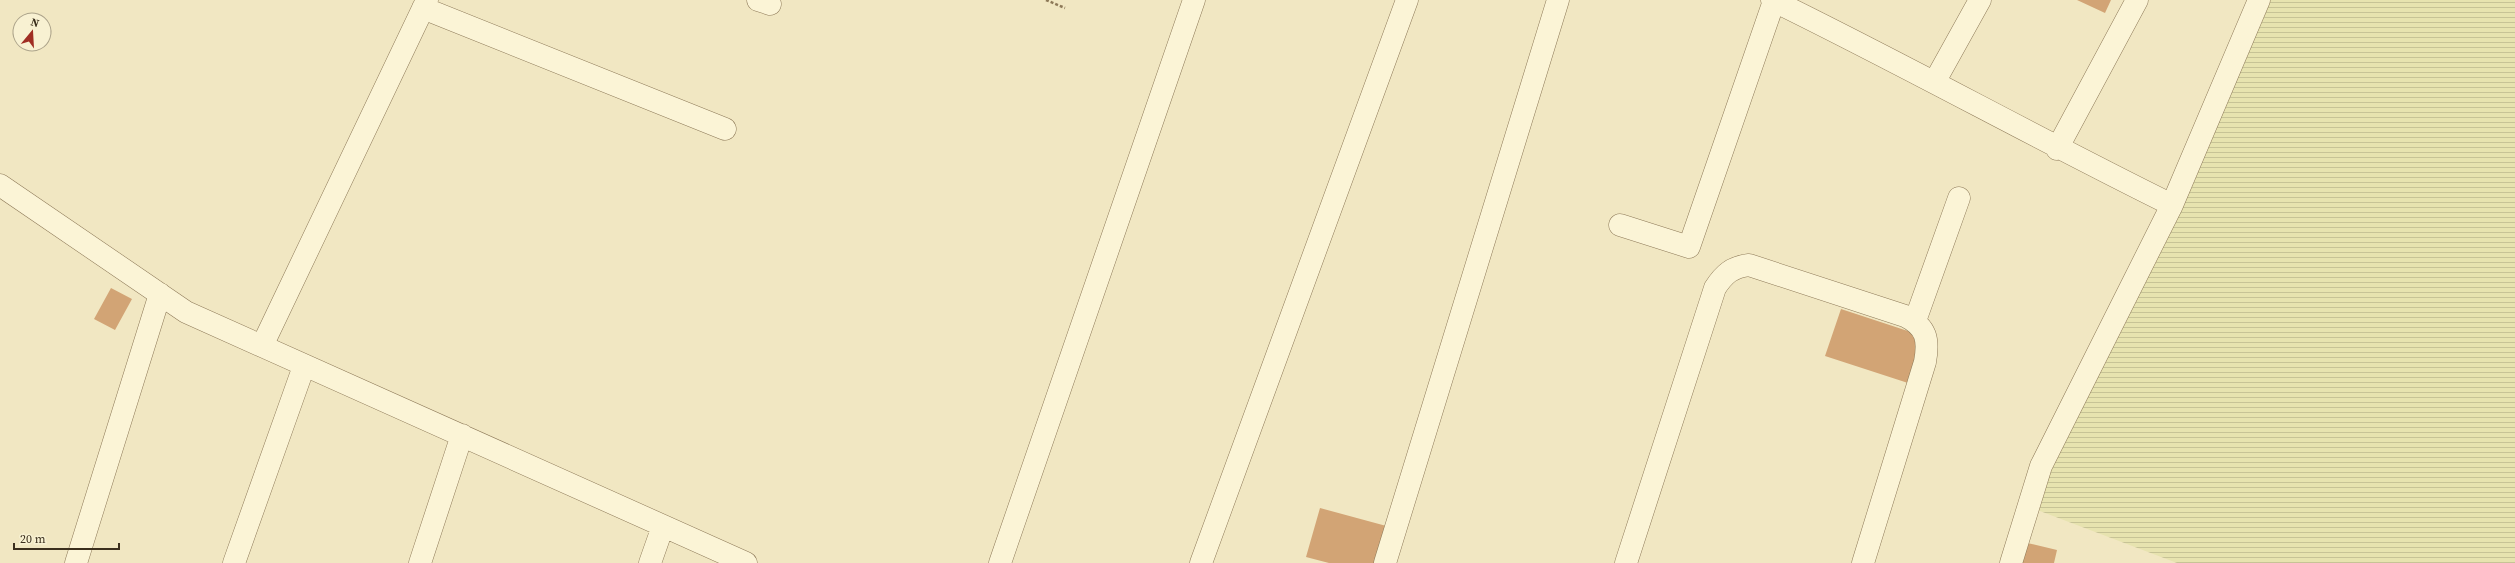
<svg xmlns="http://www.w3.org/2000/svg" width="2515" height="563" viewBox="0 0 2515 563" font-family="'Source Serif 4',serif">
<style>
.farmland{fill:url(#farmland-rules)}
.building{fill:#d2a475}
.lines{fill:none;stroke-linecap:round;stroke-linejoin:round}
.minor-casing{stroke:#8d7958;stroke-width:23}
.path{stroke:#8d7958;stroke-width:2.5;stroke-dasharray:3 2;stroke-linecap:butt}
.minor{stroke:#fbf4d6;stroke-width:22}
</style>
<defs>
<pattern id="farmland-rules" width="6" height="5" patternUnits="userSpaceOnUse"><rect width="6" height="5" fill="#e7e3af"/><path d="M0 2.5h6" fill="none" stroke="#c7c396"/></pattern>
</defs>
<rect width="100%" height="100%" fill="#f1e7c2"/>
<path class="farmland" d="M2268 0H2515V563H2177L2024 505Z"/>
<path class="building" d="M2077 0H2111L2105 13Z
M111 288 132 299 115 330 94 319Z
M1841 309 1923 336 1908 383 1825 356Z
M1320 508 1390 527 1380 563H1329L1306 557Z
M2023 542 2057 550 2054 563H2018Z"/>
<g class="lines">
<defs>
<path id="minor" d="M758 0 770 4
M1772 0C1907 66 2038 139 2172 205
M423 8 725 129
M1935 81 1980 0
M2057 149 2137 0
M0 185 186 312 746 563
M1620 225 1689 247 1774 1
M1915 321 1959 198
M262 346 427 0
M76 563 160 294
M234 563 304 366
M420 563 462 435
M650 563 663 526
M1000 563 1194 0
M1201 563 1407 0
M1385 563 1558 0
M1626 563 1715 288C1724 274 1732 267 1749 265L1905 316C1927 327 1929 340 1925 362L1863 563
M2011 563 2041 466 2172 205 2259 0"/>
</defs>
<use href="#minor" class="minor-casing"/>
<path class="path" d="M1046 0 1065 8"/>
<use href="#minor" class="minor"/>
</g>
<g transform="translate(32 32) rotate(18)"><circle r="19" fill="#f8f1d2" stroke="#aca38a"/>
<path d="M0-3L7 15L0 10L-7 15Z" fill="#a02e23"/>
<text y="-6" font-size="11" font-weight="bold" text-anchor="middle" fill="#3b2f1d">N</text>
</g>
<path d="M14 543v6h105v-6" fill="none" stroke="#3b2f1d" stroke-width="2"/>
<text x="20" y="543" font-size="12" fill="#3b2f1d" stroke="#f8f1d2" stroke-width="3" paint-order="stroke">20 m</text>
</svg>
